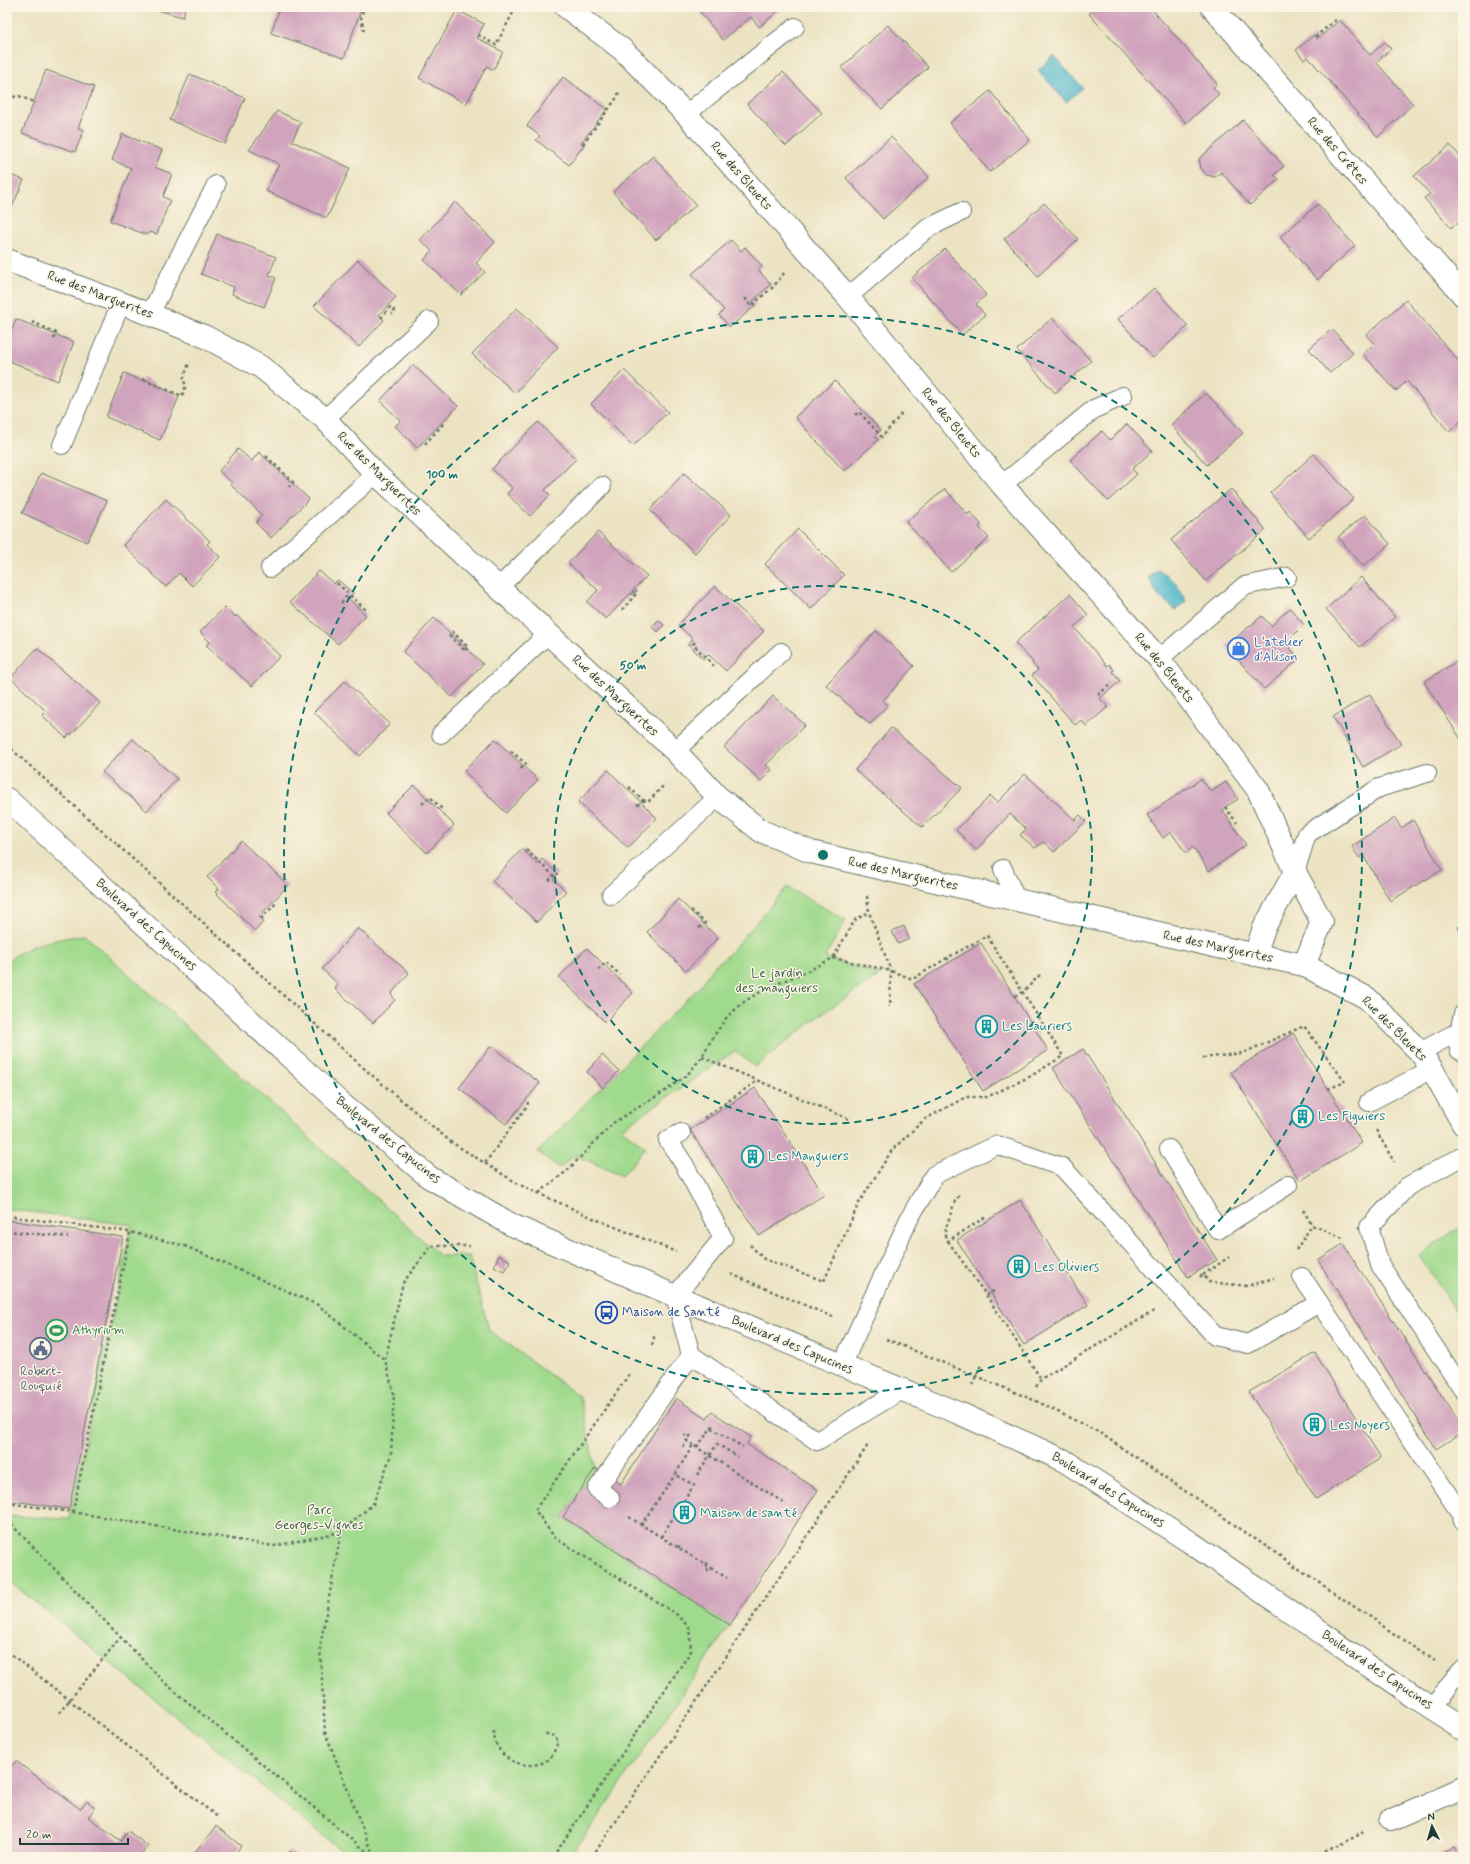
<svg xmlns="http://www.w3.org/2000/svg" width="1470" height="1864" viewBox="0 0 1470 1864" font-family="Mynerve,sans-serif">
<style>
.green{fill:#a0da8d;stroke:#608c60}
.water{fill:#4eb6cc;stroke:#367a80}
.building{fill:#d1a4bd}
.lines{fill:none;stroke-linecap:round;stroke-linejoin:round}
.lane-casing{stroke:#677766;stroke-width:20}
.street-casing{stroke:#677766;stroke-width:24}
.path{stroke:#677766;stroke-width:2.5;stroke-dasharray:3 3;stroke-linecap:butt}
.lane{stroke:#fff;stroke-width:18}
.street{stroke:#fff;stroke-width:22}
.ring{fill:none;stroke:#0f766e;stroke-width:2;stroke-dasharray:7 5}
.labels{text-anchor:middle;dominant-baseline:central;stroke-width:3;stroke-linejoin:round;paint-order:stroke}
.street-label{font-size:13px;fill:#1f3d34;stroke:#fcf5e5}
.shop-label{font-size:13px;fill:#366cbe;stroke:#fcf5e5;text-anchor:start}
.park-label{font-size:13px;fill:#395c46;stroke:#fcf5e5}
.culture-label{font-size:13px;fill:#0d838f;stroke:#fcf5e5;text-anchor:start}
.transit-label{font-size:13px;fill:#164399;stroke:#fcf5e5;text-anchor:start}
.leisure-label{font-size:13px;fill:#27864d;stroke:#fcf5e5;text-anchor:start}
.service-label{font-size:13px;fill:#4e5e75;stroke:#fcf5e5}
.centre{fill:#0f766e;stroke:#fcf5e5;stroke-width:2}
.ring-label{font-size:12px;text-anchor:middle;font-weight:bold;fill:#0f766e;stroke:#fcf5e5;stroke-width:3;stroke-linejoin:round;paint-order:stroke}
</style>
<rect width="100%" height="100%" fill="#fcf5e5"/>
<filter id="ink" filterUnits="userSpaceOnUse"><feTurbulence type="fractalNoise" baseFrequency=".025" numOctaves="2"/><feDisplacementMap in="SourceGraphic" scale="8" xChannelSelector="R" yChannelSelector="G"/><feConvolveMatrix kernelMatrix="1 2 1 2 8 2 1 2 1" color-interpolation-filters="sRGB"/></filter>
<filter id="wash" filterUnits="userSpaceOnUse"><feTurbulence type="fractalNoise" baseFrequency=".012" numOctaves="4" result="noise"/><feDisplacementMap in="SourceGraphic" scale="16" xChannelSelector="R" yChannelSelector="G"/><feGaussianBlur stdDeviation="0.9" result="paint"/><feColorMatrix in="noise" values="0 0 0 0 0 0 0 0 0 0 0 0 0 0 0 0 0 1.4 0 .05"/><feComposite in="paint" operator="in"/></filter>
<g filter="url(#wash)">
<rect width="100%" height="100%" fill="#ece3c3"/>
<path class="green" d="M787 887 846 920 825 957 880 975 820 1015 755 1067 735 1051 621 1129 646 1147 622 1176 575 1155 560 1168 538 1152 700 986 714 966 727 956Z
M85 935 440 1256H469L489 1330 580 1397 595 1468 563 1517 730 1625 570 1857H349L18 1588 7 1581V1516L69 1519 132 1225 7 1209V962C28 943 57 939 85 935Z
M1459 1228 1463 1233V1322L1419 1255Z"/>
<path class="water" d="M1054 56 1083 88 1066 102 1038 70Z
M1158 569 1175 582 1186 601 1176 610 1158 596 1148 577Z"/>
<g id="blocks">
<path class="building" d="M158 7H185L183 17 157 10Z
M280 7H362L344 58 271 33Z
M696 7H783L759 27 751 17 723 40Z
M1097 7H1150L1217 84 1213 87 1219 94 1186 123 1089 14Z
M457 10 484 24 477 38 503 52 493 70 487 66 466 104 419 78Z
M1340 20 1370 55 1385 42 1391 49 1376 62 1413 104 1378 137 1308 57 1304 60 1296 50 1314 35 1317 39Z
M888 25 928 67 882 109 841 68Z
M46 70 94 87 78 128 84 130 75 152 22 133Z
M783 72 822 113 786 146 747 104Z
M190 74 245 98 225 144 170 120Z
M563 77 607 109 581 143 584 145 569 165 536 140 540 136 527 126Z
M990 91 1030 140 990 172 950 123Z
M277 111 301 122 292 141 350 168 327 218 266 191 279 164 249 150Z
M1243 120 1284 166 1274 175 1279 179 1250 205 1221 172 1215 177 1206 175 1201 168 1199 159Z
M122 134 162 150 155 167 172 174 163 197 170 200 157 234 149 232 147 235 110 221 131 168 112 160Z
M891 137 929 177 883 219 846 178Z
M1450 145 1463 160V231L1456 223 1451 228 1424 198 1430 194 1414 176Z
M653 156 696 205 656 240 613 192Z
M7 174 24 180 7 218Z
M455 202 495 242 476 263 485 272 461 295 424 260 432 251 420 240Z
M1044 203 1078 239 1038 276 1004 239Z
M1318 204 1355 246 1317 280 1280 237Z
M217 234 276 257 269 275 276 278 264 307 232 294 234 287 201 274Z
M731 240 741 251 745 247 762 266 758 270 771 284 753 301 756 305 730 327 719 315 724 310 692 274Z
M945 249 986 295 976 304 985 315 962 335 912 278Z
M358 260 396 297 379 315 384 320 359 347 314 306Z
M1154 288 1188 326 1153 358 1118 319Z
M1406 300 1463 366V419L1449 432 1407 381 1396 391 1363 354 1374 344 1366 335Z
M517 308 558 347 515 393 472 354Z
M1052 318 1091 361 1055 393 1017 350Z
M16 319 74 342 58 381 7 360V342Z
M1332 329 1353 353 1330 373 1309 349Z
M413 365 458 406 417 448 395 426 401 421 380 401Z
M624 370 668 412 633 446 591 404Z
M124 373 142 381 143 378 179 397 160 440 106 417Z
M835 381 881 430 875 436 878 440 844 471 795 417Z
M1206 393 1243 433 1207 465 1171 425Z
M538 422 576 459 545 490 550 495 530 516 507 494 512 488 492 469Z
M1127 424 1152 451 1132 469 1137 474 1108 501 1070 460 1102 431 1110 440Z
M238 449 252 461 259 452 309 499 271 538 256 523 262 515 231 485 232 483 219 471Z
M1314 454 1354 499 1309 538 1270 493Z
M41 473 107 501 87 542 22 513Z
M684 473 731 515 695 553 650 510Z
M945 489 968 515 970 512 981 524 979 527 989 538 951 572 906 522Z
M1231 489 1266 530 1206 581 1171 540Z
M166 499 210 541 207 544 220 557 192 586 179 573 166 587 123 545Z
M1365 515 1390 544 1363 566 1338 537Z
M798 529 844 575 811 609 765 564Z
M598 532 647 576 634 589 637 591 632 595 631 593 606 619 587 602 598 590 568 563Z
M319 571 334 584 338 580 353 593 349 599 366 615 338 644 290 602Z
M1361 577 1395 617 1360 647 1326 609Z
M715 586 764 631 726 671 708 654 703 659 688 644 693 639 678 625Z
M1070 594 1088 615 1074 627 1107 666 1109 664 1114 670 1112 671 1120 681 1100 698 1108 707 1086 726 1081 720 1075 725 1032 675 1038 670 1032 663 1033 662 1015 643Z
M225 607 235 617 236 615 280 656 252 686 206 645 210 642 200 632Z
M1290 608 1304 625 1286 643 1299 659 1264 689 1226 646 1262 616 1271 626Z
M434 618 483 664 452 697 403 652Z
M658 620 664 625 658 632 652 627Z
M876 631 914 666 883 701 888 705 870 724 826 685Z
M37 648 100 703 71 735 70 734 66 738 42 715 46 711 11 678Z
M1459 660 1463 667V740L1462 741 1424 682Z
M345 681 390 724 360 756 314 712Z
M1370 694 1401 744 1363 767 1333 717Z
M773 696 805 725 766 765 772 770 761 781 724 747Z
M891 728 962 788 922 827 855 770Z
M133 739 177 779 147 811 102 772Z
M495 739 538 780 506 813 464 771Z
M608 770 657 818 628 848 578 802Z
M1025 774 1075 820 1080 815 1086 821 1054 852 1044 842 1035 848 1020 835 1026 829 1010 814 976 850 956 830 990 796 997 803Z
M1201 779 1211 792 1226 782 1238 799 1222 809 1246 845 1209 871 1193 847 1186 853 1171 832 1163 838 1147 815Z
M414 785 454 825 427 853 386 813Z
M1395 818 1401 828 1413 820 1442 870 1390 901 1363 855 1359 858 1352 846Z
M241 841 288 885 259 917 264 921 255 931 215 892 219 889 207 877Z
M522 849 537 864 542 859 558 874 553 879 566 891 537 922 492 881Z
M678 899 718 938 686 971 647 932Z
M1463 924V935L1458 927Z
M904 926 909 939 898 944 892 931Z
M358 928 409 973 391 994 395 1000 373 1023 335 989 338 984 322 969Z
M981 943 1048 1050 983 1091 914 984Z
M587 948 633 993 605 1022 559 977Z
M1293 1033 1362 1143 1300 1181 1231 1072Z
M491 1046 540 1083 506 1124 459 1088Z
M1083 1049 1217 1260 1188 1277 1053 1068Z
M602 1055 619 1071 603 1088 587 1072Z
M755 1088 824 1195 759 1236 690 1130Z
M1020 1200 1088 1305 1024 1345 957 1240Z
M7 1220 123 1237 69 1509 7 1500Z
M1343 1244 1463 1428V1432L1436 1449 1318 1260Z
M499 1255 510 1261 504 1271 494 1266Z
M1315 1353 1381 1458 1316 1499 1249 1392Z
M676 1398 707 1419 712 1412 751 1437 747 1444 818 1490 730 1625 563 1517 595 1468 621 1484Z
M16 1761 80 1809 87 1801 95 1808 88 1817 121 1841 128 1831 148 1846 140 1857H7V1766L10 1768Z
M216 1826 241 1846 233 1857H191Z
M1455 1848 1459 1857H1433Z
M290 1851 298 1857H285Z"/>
</g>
</g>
<g filter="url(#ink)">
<use href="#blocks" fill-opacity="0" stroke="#677766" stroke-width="1"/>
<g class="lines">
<defs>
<path id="lane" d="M686 114 795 27
M848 297 928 228 961 212
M150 314 216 185
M325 419 429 321
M62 445 121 303
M1002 485 1094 409 1123 396
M270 568 376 474
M499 587 602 486
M1159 659 1244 586 1287 577
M441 734 548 634
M675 751 781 652
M1003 869 1017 901
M1295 872 1307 834 1379 788 1427 773
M611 895 718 797
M1463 1014 1459 1032V1050L1463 1052
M1420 1052 1463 1029
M1369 1102 1432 1069
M681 1133 668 1140 684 1164 723 1238 675 1296 691 1355 817 1441 902 1390
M1169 1149 1218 1230 1288 1185
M1463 1156 1408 1186 1369 1227 1380 1265 1463 1390
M1302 1277 1461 1514 1463 1521
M842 1365 909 1219 934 1175 997 1145 1062 1167 1215 1336 1248 1344 1319 1303
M610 1498 597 1489 691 1355
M1430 1707 1463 1670"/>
<path id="street" d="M566 7 623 50 686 114 848 297 1002 485 1159 659 1258 790 1295 872
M1212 7 1463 295
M7 260 121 303 206 337 261 367 325 419 376 474 675 751 718 797 761 831 811 852 1214 946 1304 965 1367 998 1420 1052 1432 1069 1463 1124
M7 799 337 1100 429 1177 512 1225 675 1296 961 1414 1063 1460 1190 1542 1416 1698 1463 1728
M1255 955 1264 928 1295 872 1322 922 1304 965
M1391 1820 1463 1788"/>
</defs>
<use href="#lane" class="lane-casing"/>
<use href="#street" class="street-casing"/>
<path class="path" d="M364 31 361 17 364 7
M478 35 496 45 516 7
M1315 37 1338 18
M7 98 19 96 36 103
M583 144 618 96 619 90
M745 298 751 306 773 287 785 272
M381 318 390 307 395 311 392 314
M32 322 56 333 54 339
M144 380 182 396 186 385 183 380 189 363
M855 415 859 412 882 437 903 412
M425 444 444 423 443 422
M266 456 293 482 289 487
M337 583 366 610
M341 603 349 594
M622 610 636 594 632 591
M452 631 468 647 463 652
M449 635 464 650
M695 642 693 644 716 668
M1098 695 1112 683
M7 745 367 1071 451 1142 520 1185 593 1218 676 1252
M511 751 526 764 518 771
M629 787 643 800 635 807
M643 800 648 802 665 784
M422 804 430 797 443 810
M1225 807 1237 823
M526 850 554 876 547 882
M867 896 869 912 891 971 890 1007
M691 910 705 923 697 930
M261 919 276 903
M833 958 891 971 913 979 947 958
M598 970 606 962 620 975
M1015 996 1023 992 1041 974
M702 1057 849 1119
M1203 1058 1243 1053 1304 1026 1345 1082
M1328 1089 1345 1082
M704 1118 757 1081
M1376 1130 1394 1162
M485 1163 527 1106 528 1103 525 1101
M539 1193 568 1170 613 1123 665 1091 687 1075 702 1057 711 1040 727 1017 745 1001 769 987 810 970 833 958 855 920 869 912
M959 1196 955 1201 944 1234 948 1241 984 1218 986 1221
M1303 1210 1312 1225
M7 1216 130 1232 185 1246 318 1305 385 1360
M7 1231 68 1237
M948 1241 986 1295 1041 1379
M750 1245 764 1259 824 1281 859 1203 892 1150 925 1119 966 1097H987L1031 1076 1063 1056 987 936 947 958 950 962
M1296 1250 1312 1225 1343 1238
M731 1274 833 1317
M1203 1275 1229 1257
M1200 1277 1203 1275 1209 1282 1247 1286 1274 1278
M986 1295 996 1290
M886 1339 1036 1401 1100 1433 1434 1661
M652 1345 655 1334
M972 1385 981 1365
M1036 1387 1041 1379 1154 1311
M711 1428 743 1447
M691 1435 687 1441 693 1445
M683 1447 687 1441 685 1435
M697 1447 715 1423
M697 1475 717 1444 738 1457
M7 1503 73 1512 274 1546 341 1532
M73 1512 130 1232
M629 1517 727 1578
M7 1520 165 1683 373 1857
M641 1525 675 1475
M661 1537 694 1485 675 1475 693 1445 786 1504
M678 1548 681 1544
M705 1565 708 1561
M707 1571 709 1567
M7 1651 219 1818
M59 1713 120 1638
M494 1731C493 1760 529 1774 549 1759 553 1755 556 1747 558 1742L554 1736 544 1733
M374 1857 325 1732 320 1647 341 1532 373 1504 391 1455 394 1394 385 1360 403 1283 431 1246H470
M553 1857 691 1651 689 1627 676 1614 555 1538 535 1510 630 1373
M592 1857 868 1445
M1313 1857 1365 1832"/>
<use href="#lane" class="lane"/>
<use href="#street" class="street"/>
</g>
</g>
<g class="ring">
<circle cx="823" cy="855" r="269"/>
<circle cx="823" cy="855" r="539"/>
</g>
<defs>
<symbol id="shop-ring" viewBox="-11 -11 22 22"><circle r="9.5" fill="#fcf5e5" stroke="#3f7fe0" stroke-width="1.5"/><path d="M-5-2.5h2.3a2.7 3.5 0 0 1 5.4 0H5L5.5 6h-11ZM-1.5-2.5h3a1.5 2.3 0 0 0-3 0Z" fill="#3f7fe0"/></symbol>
<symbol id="building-ring" viewBox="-11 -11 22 22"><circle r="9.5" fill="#fcf5e5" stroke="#0f9aa8" stroke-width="1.5"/><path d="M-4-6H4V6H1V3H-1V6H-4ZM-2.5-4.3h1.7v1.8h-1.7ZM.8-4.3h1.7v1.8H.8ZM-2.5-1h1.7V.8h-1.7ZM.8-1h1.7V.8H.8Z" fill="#0f9aa8"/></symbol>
<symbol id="bus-ring" viewBox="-11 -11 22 22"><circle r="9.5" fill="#fcf5e5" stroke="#1a4fb4" stroke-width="1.5"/><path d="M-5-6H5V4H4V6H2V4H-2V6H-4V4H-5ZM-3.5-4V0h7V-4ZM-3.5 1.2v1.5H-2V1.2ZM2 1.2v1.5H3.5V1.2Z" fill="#1a4fb4"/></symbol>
<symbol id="stadium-ring" viewBox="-11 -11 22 22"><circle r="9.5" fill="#fcf5e5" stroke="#2e9e5b" stroke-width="1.5"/><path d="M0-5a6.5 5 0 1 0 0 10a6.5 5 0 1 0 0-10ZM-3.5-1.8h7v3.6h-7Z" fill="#2e9e5b"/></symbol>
<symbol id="civic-ring" viewBox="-11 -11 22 22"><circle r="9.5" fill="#fcf5e5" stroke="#5c6f8a" stroke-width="1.5"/><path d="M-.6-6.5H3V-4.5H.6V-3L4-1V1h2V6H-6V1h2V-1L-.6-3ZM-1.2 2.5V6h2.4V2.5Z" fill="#5c6f8a"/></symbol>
</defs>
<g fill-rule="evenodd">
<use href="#shop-ring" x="1226" y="636" width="25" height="25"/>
<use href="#building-ring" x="974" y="1014" width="25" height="25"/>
<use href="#building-ring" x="1290" y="1104" width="25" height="25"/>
<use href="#building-ring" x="740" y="1144" width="25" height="25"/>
<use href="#building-ring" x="1006" y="1254" width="25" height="25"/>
<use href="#bus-ring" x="594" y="1300" width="25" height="25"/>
<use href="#stadium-ring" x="44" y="1318" width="25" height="25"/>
<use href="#civic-ring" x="28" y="1336" width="25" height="25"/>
<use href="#building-ring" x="1302" y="1412" width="25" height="25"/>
<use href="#building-ring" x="672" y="1500" width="25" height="25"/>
</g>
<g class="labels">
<g class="street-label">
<text transform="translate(1337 151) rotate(49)">Rue des Crêtes</text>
<text transform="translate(741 176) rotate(49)">Rue des Bleuets</text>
<text transform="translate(100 295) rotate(21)">Rue des Marguerites</text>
<text transform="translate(951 423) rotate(51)">Rue des Bleuets</text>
<text transform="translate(379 474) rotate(45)">Rue des Marguerites</text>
<text transform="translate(1164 668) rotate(51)">Rue des Bleuets</text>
<text transform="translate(615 696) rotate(43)">Rue des Marguerites</text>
<text transform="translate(903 874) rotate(13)">Rue des Marguerites</text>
<text transform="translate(146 925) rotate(42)">Boulevard des Capucines</text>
<text transform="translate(1218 947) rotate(12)">Rue des Marguerites</text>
<text transform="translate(1394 1029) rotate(45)">Rue des Bleuets</text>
<text transform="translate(388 1140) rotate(39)">Boulevard des Capucines</text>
<text transform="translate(792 1345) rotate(23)">Boulevard des Capucines</text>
<text transform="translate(1108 1490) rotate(32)">Boulevard des Capucines</text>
<text transform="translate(1377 1670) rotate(34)">Boulevard des Capucines</text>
</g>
<g class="shop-label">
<text x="1254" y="642">L'atelier<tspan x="1254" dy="15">d'Alison</tspan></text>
</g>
<g class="park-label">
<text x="777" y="973">Le jardin<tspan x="777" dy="15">des manguiers</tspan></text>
<text x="319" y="1510">Parc<tspan x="319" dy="15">Georges-Vignes</tspan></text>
</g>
<g class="culture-label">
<text x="1002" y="1026">Les Lauriers</text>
<text x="1318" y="1116">Les Figuiers</text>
<text x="768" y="1156">Les Manguiers</text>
<text x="1034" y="1267">Les Oliviers</text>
<text x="1330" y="1425">Les Noyers</text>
<text x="700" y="1513">Maison de santé</text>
</g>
<g class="transit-label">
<text x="622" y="1312">Maison de Santé</text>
</g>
<g class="leisure-label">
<text x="72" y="1330">Athyrium</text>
</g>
<g class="service-label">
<text x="41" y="1371">Robert-<tspan x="41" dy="15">Rouquié</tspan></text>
</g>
</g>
<circle cx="823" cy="855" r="6" class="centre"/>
<g class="ring-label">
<text x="442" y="478">100 m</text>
<text x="633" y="669">50 m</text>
</g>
<rect width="1470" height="1864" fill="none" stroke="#fcf5e5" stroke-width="24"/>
<g transform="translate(1432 1826) rotate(355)" stroke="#fcf5e5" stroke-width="3" paint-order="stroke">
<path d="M0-3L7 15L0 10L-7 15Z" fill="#1f3d34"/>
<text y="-6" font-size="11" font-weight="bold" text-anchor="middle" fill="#1f3d34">N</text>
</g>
<path d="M20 1838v6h108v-6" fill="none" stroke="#1f3d34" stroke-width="2"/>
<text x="26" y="1838" font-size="12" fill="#1f3d34" stroke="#fcf5e5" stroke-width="3" paint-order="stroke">20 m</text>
</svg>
